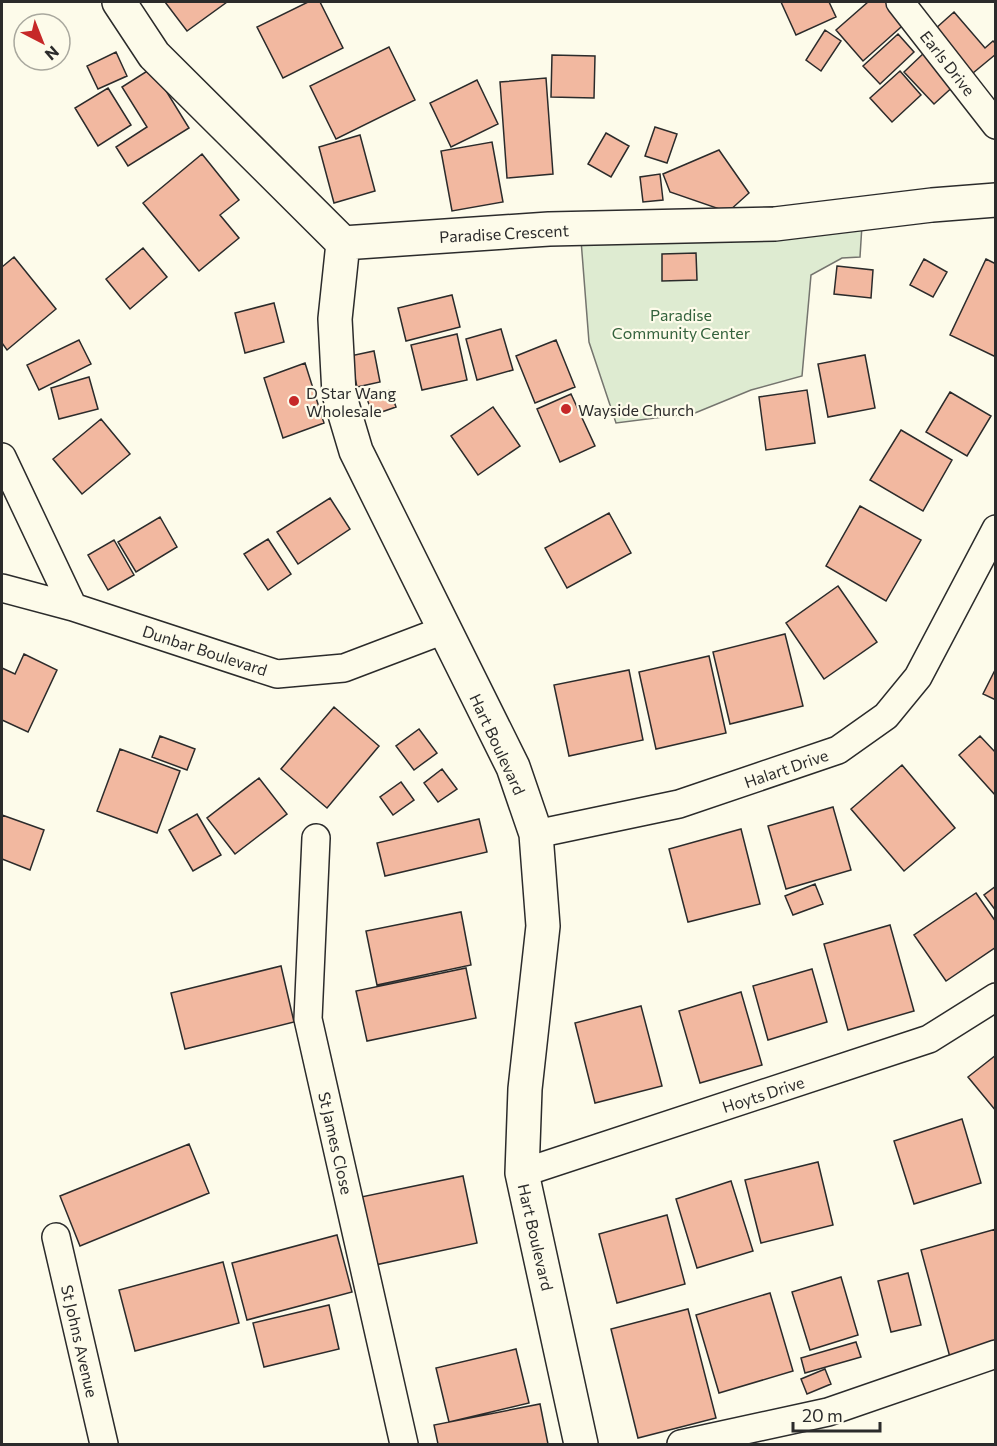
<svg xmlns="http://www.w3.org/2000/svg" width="997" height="1446" viewBox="0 0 997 1446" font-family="Commissioner,sans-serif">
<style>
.green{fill:#deebd1;stroke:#74746e;stroke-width:1.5}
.building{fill:#f2b8a0;stroke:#2b2b2b;stroke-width:1.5}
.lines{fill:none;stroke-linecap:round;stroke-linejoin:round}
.street-casing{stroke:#2b2b2b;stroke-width:30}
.secondary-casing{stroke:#2b2b2b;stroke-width:36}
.street{stroke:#fdfbea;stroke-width:27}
.secondary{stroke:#fdfbea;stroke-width:33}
.poi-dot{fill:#c62828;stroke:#fdfbea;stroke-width:2}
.labels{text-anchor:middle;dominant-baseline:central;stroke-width:4.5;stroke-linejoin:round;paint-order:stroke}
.street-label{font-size:16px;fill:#2b2b2b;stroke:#fdfbea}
.park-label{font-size:16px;fill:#34623c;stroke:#fdfbea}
.poi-label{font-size:16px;fill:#2b2b2b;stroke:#fdfbea;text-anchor:start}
</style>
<rect width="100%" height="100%" fill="#fdfbea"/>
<path class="green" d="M862 225 860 257 842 258 811 275 802 376 751 390 695 413 616 423 589 342 581 240Z"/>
<path class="building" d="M165 2H227L187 31Z
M308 2H320L343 48 283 78 257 27Z
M781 2H829L836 17 796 35Z
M868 2H894L910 19 863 61 836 30Z
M954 12 985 48 993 41 996 44V54L973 73 935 29Z
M825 30 841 41 821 71 806 60Z
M898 34 914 52 880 84 863 66Z
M389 47 415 100 336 139 310 86Z
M926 51 957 83 934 104 904 72Z
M116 52 127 76 98 89 87 66Z
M552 55 595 56 594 98 551 97Z
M152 68 189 128 128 166 116 147 147 127 122 87Z
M900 71 921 95 892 122 870 98Z
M546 78 553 174 507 178 500 82Z
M477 80 498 124 451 147 430 103Z
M108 88 131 125 98 146 75 108Z
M655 127 677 134 667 163 645 156Z
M606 133 629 146 611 177 588 164Z
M360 135 375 191 334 203 319 147Z
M492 142 503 202 452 211 441 151Z
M719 150 749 193 728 212 670 192 663 174Z
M202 154 239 200 220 215 239 238 199 271 143 203Z
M660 174 663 200 643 202 640 177Z
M143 248 167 277 130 309 106 279Z
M696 253 697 280 662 281V254Z
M14 257 56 309 7 350 2 343V267Z
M924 259 947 272 933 297 910 285Z
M986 259 996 264V357L950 335Z
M837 266 873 270 871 298 834 294Z
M452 295 460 327 406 341 398 308Z
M274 303 284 342 245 353 235 313Z
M501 329 513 370 477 380 466 339Z
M457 334 467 380 422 390 411 345Z
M79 340 91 364 39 390 27 365Z
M556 340 575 387 535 403 516 356Z
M374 351 380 382 357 387 350 356Z
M865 355 875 408 828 417 818 364Z
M305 363 324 423 283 438 264 378Z
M89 377 98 409 59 419 51 388Z
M390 390 396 407 373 415 367 399Z
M807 390 815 443 766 450 759 397Z
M950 392 991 416 967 456 926 432Z
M571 394 595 446 560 462 537 409Z
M493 407 520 446 478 475 451 436Z
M101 419 130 454 82 494 53 459Z
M901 430 952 460 923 511 870 480Z
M330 498 350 529 298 564 277 532Z
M860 506 921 540 886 601 826 566Z
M609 513 631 553 567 588 545 548Z
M160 517 177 547 136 572 118 542Z
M268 539 291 574 268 590 244 554Z
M114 540 134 575 108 590 88 555Z
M838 586 877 642 824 679 786 623Z
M785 634 803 706 730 724 713 652Z
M24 654 57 670 28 732 2 720V668L15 674Z
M709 656 726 733 656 749 639 672Z
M996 668V700L983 694Z
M629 670 643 740 569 756 554 685Z
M334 707 379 746 327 808 281 769Z
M419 729 437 753 414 770 396 746Z
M160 736 195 749 187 770 152 757Z
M980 736 996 753V796L959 755Z
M120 749 180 771 157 833 97 811Z
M902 765 955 828 904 871 851 809Z
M442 769 457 789 438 802 424 783Z
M259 778 287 814 235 854 207 818Z
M401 782 414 800 393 815 380 797Z
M833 807 851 870 786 889 768 826Z
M197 814 221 855 193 871 169 830Z
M2 815 44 830 30 870 2 859Z
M479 819 487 852 385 876 377 843Z
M741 829 760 904 688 922 669 849Z
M815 884 823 904 793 915 785 896Z
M996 886V911L984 895Z
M976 893 996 922V947L946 981 914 935Z
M461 912 471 965 377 985 366 931Z
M890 925 914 1011 848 1030 824 944Z
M281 966 294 1022 185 1049 171 993Z
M466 968 476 1018 367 1041 356 991Z
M812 969 827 1022 768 1040 753 986Z
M741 992 762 1065 700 1083 679 1011Z
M641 1006 662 1086 595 1103 575 1023Z
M996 1055V1111L968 1077Z
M962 1119 981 1183 914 1204 894 1141Z
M189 1144 209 1193 80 1246 60 1196Z
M818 1162 833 1225 761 1243 745 1180Z
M463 1176 477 1243 375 1265 361 1197Z
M731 1181 753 1251 697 1268 676 1199Z
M667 1215 685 1284 617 1303 599 1234Z
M996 1229V1349L951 1361 921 1250Z
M337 1235 352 1292 247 1320 232 1263Z
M223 1262 239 1323 135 1351 119 1290Z
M908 1273 921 1325 891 1332 878 1281Z
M841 1277 858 1335 810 1350 792 1292Z
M770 1293 793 1371 719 1393 696 1315Z
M329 1305 339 1349 264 1367 253 1323Z
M688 1309 716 1418 638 1438 611 1329Z
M856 1342 861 1357 805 1373 801 1358Z
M516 1349 529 1403 449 1422 436 1368Z
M825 1369 831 1384 807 1394 801 1379Z
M540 1404 548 1444H438L434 1425Z"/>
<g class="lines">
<defs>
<path id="street" d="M900 2 996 125
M2 457 73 607
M2 588 73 607 277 674 344 668 444 630
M536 834 679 804 838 750 886 716 918 677 996 529
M316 838 308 1019 404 1444
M522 1173 929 1039 996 997
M56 1237 104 1444
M681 1444 828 1412 996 1354"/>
<path id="secondary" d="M119 2 154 55 343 243 549 229 775 224 932 205 996 200
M343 243 335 319 339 394 356 451 513 767 536 834 543 926 525 1089 522 1173 581 1444"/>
</defs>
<use href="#street" class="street-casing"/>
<use href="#secondary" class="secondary-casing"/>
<use href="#street" class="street"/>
<use href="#secondary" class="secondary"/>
</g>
<g class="poi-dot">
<circle cx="294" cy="401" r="6"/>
<circle cx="566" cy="409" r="6"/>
</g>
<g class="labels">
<g class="street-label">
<text transform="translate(948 63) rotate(52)">Earls Drive</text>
<text transform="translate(504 233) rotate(-3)">Paradise Crescent</text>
<text transform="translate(205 650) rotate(18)">Dunbar Boulevard</text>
<text transform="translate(498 744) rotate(65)">Hart Boulevard</text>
<text transform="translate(786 768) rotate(-19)">Halart Drive</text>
<text transform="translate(763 1094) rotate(-18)">Hoyts Drive</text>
<text transform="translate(336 1143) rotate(77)">St James Close</text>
<text transform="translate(536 1237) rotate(77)">Hart Boulevard</text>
<text transform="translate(80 1341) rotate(77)">St Johns Avenue</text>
</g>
<g class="park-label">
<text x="681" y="314">Paradise<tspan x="681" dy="18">Community Center</tspan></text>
</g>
<g class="poi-label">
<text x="306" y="392">D Star Wang<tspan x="306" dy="18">Wholesale</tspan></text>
<text x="578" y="409">Wayside Church</text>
</g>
</g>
<rect width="997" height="1446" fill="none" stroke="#2b2b2b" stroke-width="6"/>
<g transform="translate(42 42) rotate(138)"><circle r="28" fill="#fdfbea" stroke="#a9a89e" stroke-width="1.5"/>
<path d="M0-4.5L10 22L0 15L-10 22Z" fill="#c62828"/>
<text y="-9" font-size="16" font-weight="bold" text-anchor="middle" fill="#2b2b2b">N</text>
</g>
<path d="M793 1422v9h87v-9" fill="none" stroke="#2b2b2b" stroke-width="3"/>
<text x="802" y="1422" font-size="18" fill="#2b2b2b" stroke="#fdfbea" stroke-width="4.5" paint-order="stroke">20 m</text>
</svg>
